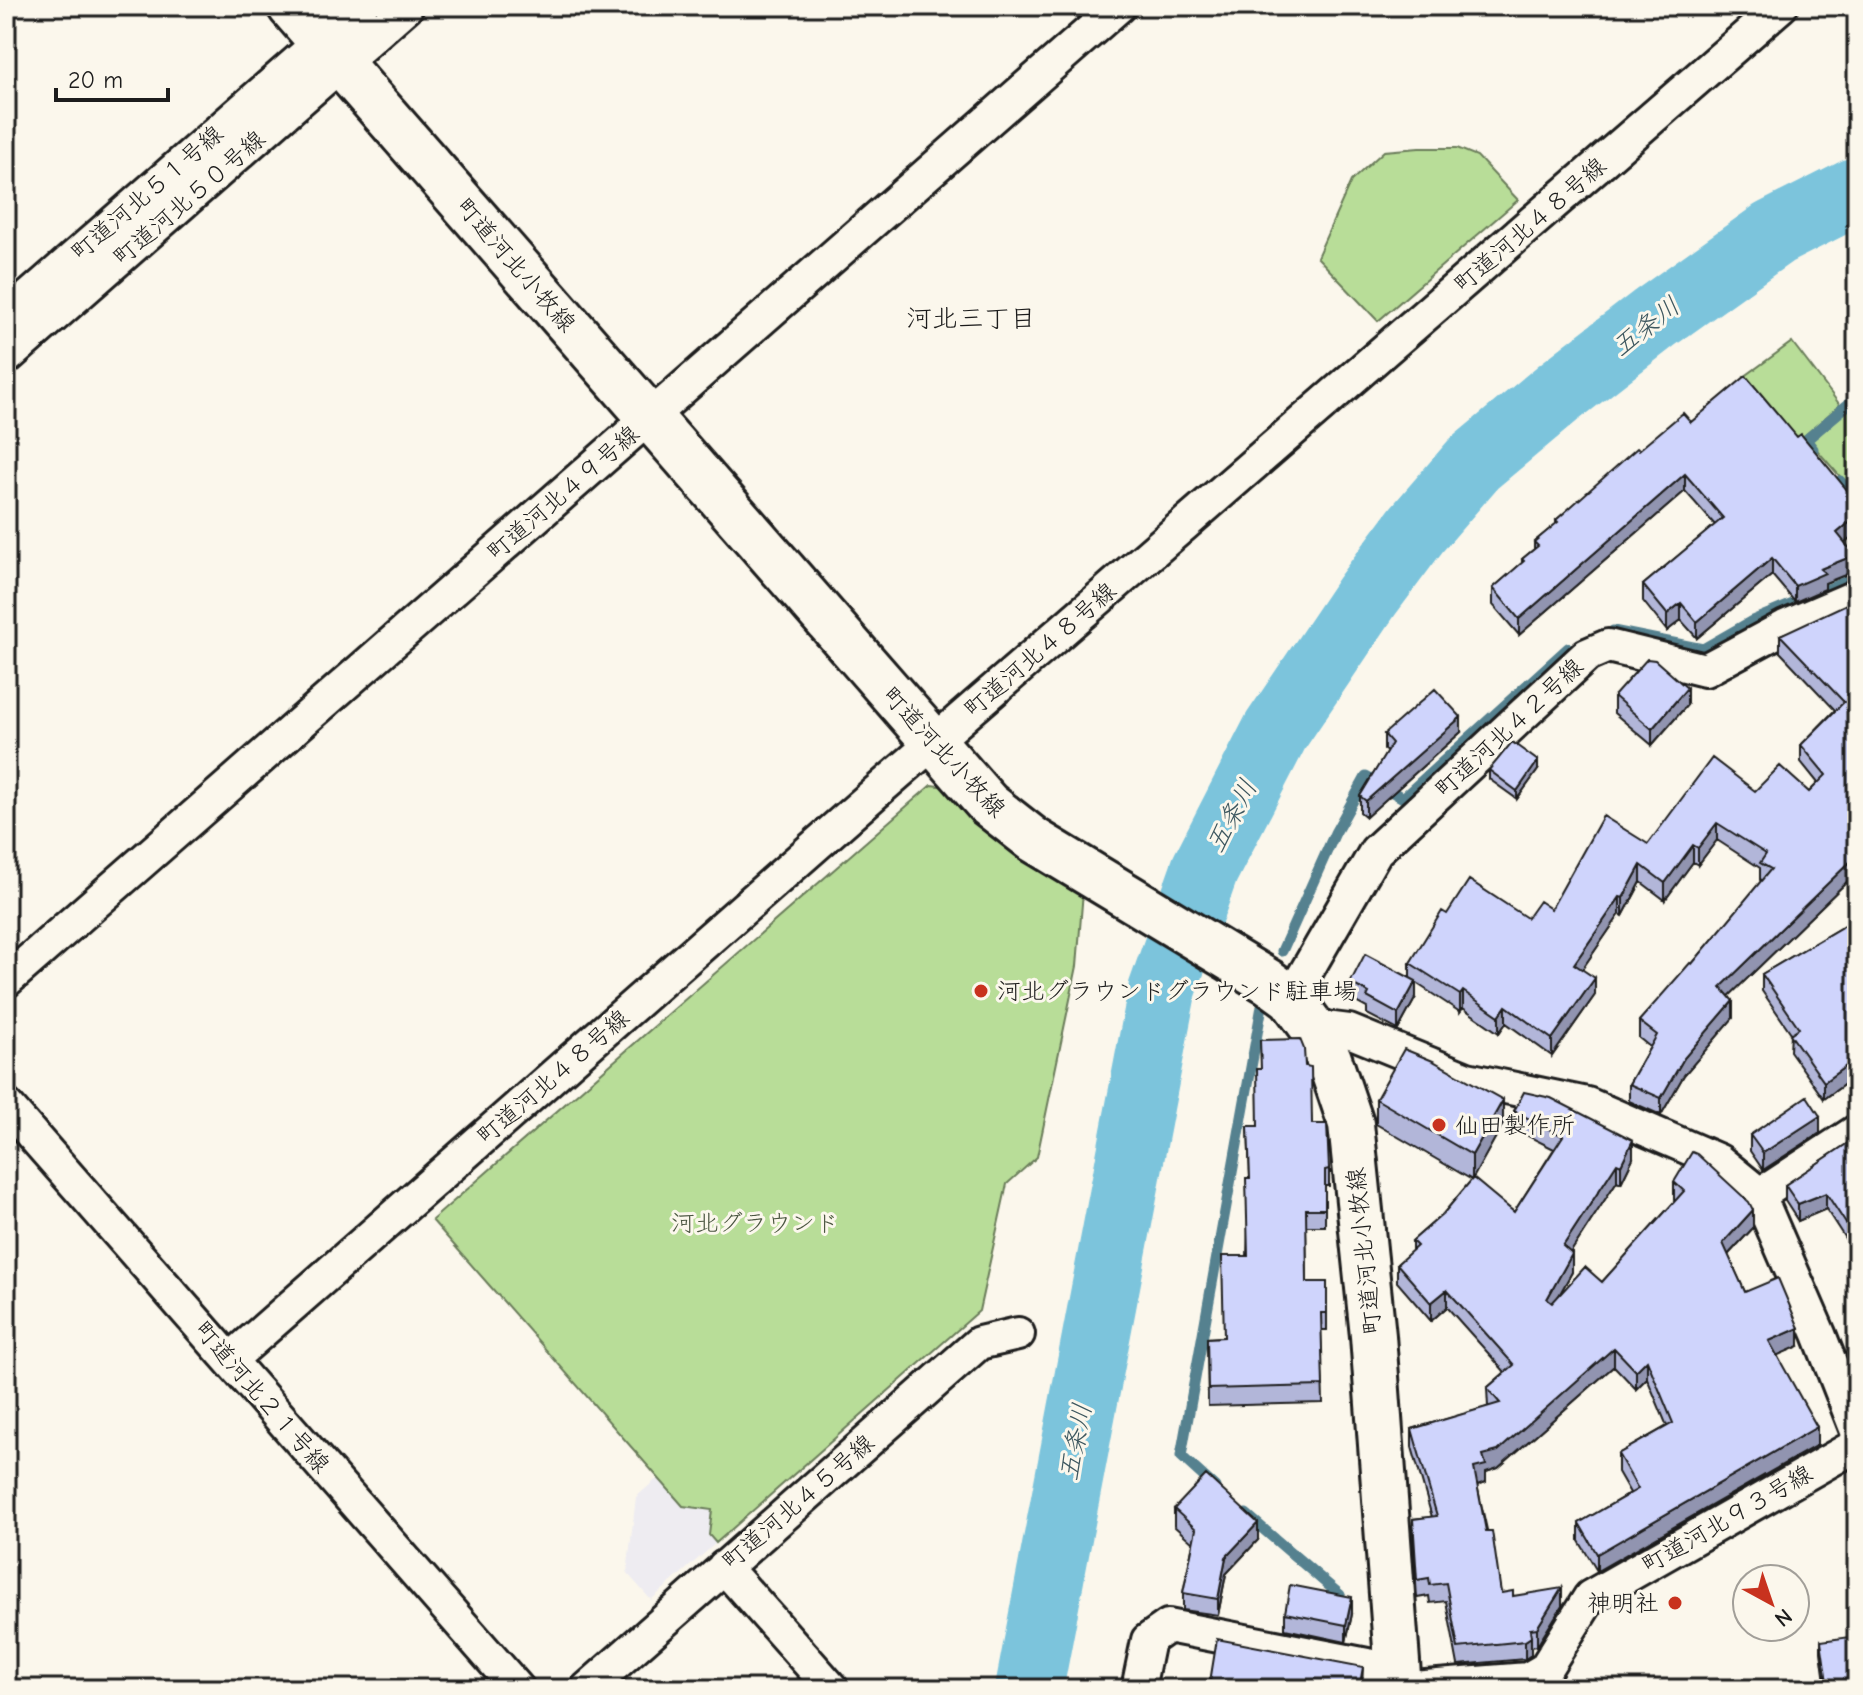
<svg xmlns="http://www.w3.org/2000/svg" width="1863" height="1695" viewBox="0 0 1863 1695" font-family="'Comic Neue','Klee One',sans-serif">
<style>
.built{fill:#eeecf1}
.green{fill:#b8dd98;stroke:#6a7c5a;stroke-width:2}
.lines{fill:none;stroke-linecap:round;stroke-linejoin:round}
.stream{stroke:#55818f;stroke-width:11}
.river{stroke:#7bc4dc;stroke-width:68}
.street-casing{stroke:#1c1c1c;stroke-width:38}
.secondary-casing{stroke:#1c1c1c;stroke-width:50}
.street{stroke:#fbf7ec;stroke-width:32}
.secondary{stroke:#fbf7ec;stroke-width:44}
.wall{fill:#b2b6d9;stroke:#1c1c1c;stroke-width:2}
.shaded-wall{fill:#9194b0;stroke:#1c1c1c;stroke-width:2}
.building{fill:#cfd4fc;stroke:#1c1c1c;stroke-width:2}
.poi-dot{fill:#c8321e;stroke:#fbf7ec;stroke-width:3}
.labels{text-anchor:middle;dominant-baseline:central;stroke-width:6;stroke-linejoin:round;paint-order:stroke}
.street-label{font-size:24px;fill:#1c1c1c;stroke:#fbf7ec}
.poi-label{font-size:24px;fill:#1c1c1c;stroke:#fbf7ec;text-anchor:start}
.park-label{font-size:24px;fill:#4b5641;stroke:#fbf7ec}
.neighbourhood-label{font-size:26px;fill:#1c1c1c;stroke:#fbf7ec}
.water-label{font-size:26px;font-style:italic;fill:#3d575f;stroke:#fbf7ec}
</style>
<rect width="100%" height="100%" fill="#fbf7ec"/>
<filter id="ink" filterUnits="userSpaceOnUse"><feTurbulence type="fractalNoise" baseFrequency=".0125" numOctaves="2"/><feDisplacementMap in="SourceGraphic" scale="16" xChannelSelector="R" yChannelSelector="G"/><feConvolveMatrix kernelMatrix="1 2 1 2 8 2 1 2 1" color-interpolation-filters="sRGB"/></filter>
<g filter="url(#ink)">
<path class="built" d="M658 1478 683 1506 712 1510 709 1535 716 1543 651 1600 627 1573 636 1497Z"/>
<path class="green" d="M1419 148H1457L1477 156 1518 200 1378 321 1317 257 1351 181 1384 151Z
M1792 342 1840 405 1798 441 1744 377Z
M1857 402V496L1810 442Z
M931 785 947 787 1083 891 1077 966 1037 1157 1007 1184 979 1311 716 1543 709 1535 712 1510 683 1506 432 1220Z"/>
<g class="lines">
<path class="stream" d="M1813 449 1806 440 1857 397
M1840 481 1857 502
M1613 631 1703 649 1752 621 1857 577
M1282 951 1335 833 1366 777 1403 798 1568 648
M1215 1487 1181 1456 1262 1006
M1246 1514 1340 1595"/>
<path class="river" d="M1029 1689 1162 991 1205 869 1276 731 1367 596 1417 529 1473 464 1558 393 1655 318 1774 233 1857 191"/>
<defs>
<path id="street" d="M6 317 361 6
M6 358 407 6
M6 981 1119 6
M1291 998 1376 851 1587 655 1608 646 1705 670 1785 627 1857 596
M1315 1031 1325 1028 1349 1031 1467 1079 1587 1104 1719 1161 1758 1193 1819 1334 1857 1431
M6 1105 518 1689
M1758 1193 1772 1187 1857 1131
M230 1360 874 794 1781 6
M724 1567 832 1689
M587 1689 979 1343 1018 1334
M1138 1689 1148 1640 1168 1626 1398 1671
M1400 1689 1528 1679 1545 1669 1590 1597 1857 1445"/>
<path id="secondary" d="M290 6 988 804 1034 840 1269 982 1291 998 1315 1031 1329 1059 1351 1124 1373 1336 1399 1689"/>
</defs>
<use href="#street" class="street-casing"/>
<use href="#secondary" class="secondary-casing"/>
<use href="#street" class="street"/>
<use href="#secondary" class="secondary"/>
</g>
<path class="wall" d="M1691 422 1845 542 1855 571 1825 583V589L1795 602 1772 575 1697 638 1681 620 1667 631 1643 601V585L1715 525 1685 491 1519 635 1493 605V588L1522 563V559L1534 549V542L1556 524V520L1639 450Z
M1857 606V872L1729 996 1733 1018 1684 1075 1661 1115 1629 1101V1084L1650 1047 1639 1038V1021L1692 964 1762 881 1760 880V868L1717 840 1698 865 1693 862 1665 900 1641 882 1623 916 1620 914 1582 969 1595 995 1552 1056 1506 1023 1499 1033 1463 1008 1460 1012 1416 983V997L1398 1030 1367 1014V1008L1350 999V983L1410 977V963L1447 914 1527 918 1551 909 1648 844 1755 791 1809 792 1818 783 1801 762V745L1835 710 1780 652V635Z
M1614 696 1687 705 1652 745 1614 713Z
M1461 732 1366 817 1360 812V796L1387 752 1384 750V734Z
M1489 770H1538L1517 799 1489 779Z
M1857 918V1075L1824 1099 1790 1051 1791 1033 1762 991V974Z
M1305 1066 1312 1124 1329 1169V1186H1325V1226H1306L1307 1282H1327V1330H1321L1323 1403 1208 1406 1207 1338 1224 1337 1247 1256 1250 1178 1248 1126H1258Z
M1376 1099 1503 1124 1472 1179 1514 1212 1554 1149 1514 1129V1111L1633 1158 1621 1183 1617 1181 1570 1253 1572 1272 1559 1295 1602 1282 1675 1201 1674 1200V1182L1753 1228 1728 1255 1745 1292 1799 1346 1777 1355 1817 1445 1597 1571 1579 1541V1523L1630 1493 1618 1472V1454L1667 1426 1647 1378 1636 1389 1614 1366 1498 1468 1486 1472V1482L1477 1485 1501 1593 1562 1606 1537 1646 1531 1647V1655L1525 1659 1458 1665 1446 1601 1430 1603 1429 1596 1417 1598 1413 1537V1519L1432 1517 1412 1447V1429L1488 1407 1487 1388 1505 1372 1447 1307 1431 1321 1397 1282V1264L1412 1251V1241L1443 1214 1472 1180 1376 1124Z
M1820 1133 1763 1170 1750 1151V1135Z
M1857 1137V1269L1848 1256V1243L1826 1209 1798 1221 1785 1201V1185Z
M1857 1344V1369L1853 1363V1347Z
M1174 1509 1258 1540 1226 1574 1218 1615 1183 1610V1593L1193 1543 1174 1526Z
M1285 1613 1352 1614 1346 1642 1285 1629Z
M1821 1641 1857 1689H1826L1821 1652Z"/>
<path class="shaded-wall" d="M1685 474V491L1519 635V619Z
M1857 516V532L1837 549V533Z
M1855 555V571L1825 583V589L1795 602V586L1820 569Z
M1772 558V575L1697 638V622Z
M1681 603V620L1667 631V614Z
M1687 688V705L1652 745V729Z
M1461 717V732L1366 817V801Z
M1538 761V770L1517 799V791Z
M1717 823V840L1698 865V848Z
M1693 845V862L1665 900V883Z
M1857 855V872L1721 1004V987Z
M1641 865V882L1623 916V898Z
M1620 897V914L1574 981V964Z
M1595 978V995L1552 1056V1039Z
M1416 981V997L1398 1030V1014Z
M1463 991V1008L1460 1012V995Z
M1733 1001V1018L1684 1075 1661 1115V1098L1684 1058Z
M1506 1006V1023L1499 1033V1016Z
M1857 1058V1075L1824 1099V1082Z
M1503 1100V1124L1472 1180V1155Z
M1820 1116V1133L1763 1170V1153Z
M1633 1140V1158L1621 1183V1165Z
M1617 1163V1181L1563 1264V1246Z
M1826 1193V1209L1798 1221V1204Z
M1753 1210V1228L1723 1260V1243Z
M1572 1254V1272L1547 1317V1299Z
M1447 1290V1307L1431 1321V1303Z
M1799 1328V1346L1769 1359V1341Z
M1614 1348V1366L1498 1468 1486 1472V1482L1474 1486V1468L1483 1455Z
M1647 1360V1378L1636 1389V1371Z
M1817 1427V1445L1597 1571V1554Z
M1258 1523V1540L1226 1574 1218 1615V1599L1226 1557Z
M1562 1588V1606L1537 1646V1628Z
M1352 1597V1614L1346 1642V1625Z
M1531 1637V1655L1525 1659V1641Z
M1363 1667 1362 1689H1359Z"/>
<path class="building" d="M1746 376 1797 437 1801 434 1857 502V516L1837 533 1855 555 1820 569 1825 573 1795 586 1772 558 1697 622 1681 603 1667 614 1643 585 1723 518 1685 474 1519 619 1493 588 1524 561 1522 559 1538 546 1534 542 1558 522 1556 520 1637 448 1639 450 1683 413 1691 422Z
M1853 601 1857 606V855L1721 987 1733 1001 1684 1058 1661 1098 1629 1084 1657 1035 1639 1021 1690 963 1692 964 1771 869 1760 863 1766 854 1717 823 1698 848 1693 845 1665 883 1641 865 1623 898 1620 897 1574 964 1595 978 1552 1039 1506 1006 1499 1016 1463 991 1460 995 1410 963 1442 911 1447 914 1469 880 1527 918 1539 901 1551 909 1603 816 1648 844 1712 758 1755 791 1780 766 1809 792 1826 775 1801 745 1844 702 1780 635Z
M1647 659 1655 660 1687 688 1652 729 1614 696Z
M1435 689 1461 717 1366 801 1360 796 1392 743 1384 734Z
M1512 742 1538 761 1517 791 1489 770Z
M1857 918V1058L1824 1082 1790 1034 1799 1028 1762 974Z
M1365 954 1416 981 1398 1014 1367 997 1369 993 1350 983Z
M1300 1039 1304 1049 1305 1066 1311 1067 1312 1124H1327L1329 1169 1325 1170V1209H1306L1307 1282H1327V1313H1321L1323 1386 1208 1389 1207 1338 1224 1337 1222 1256H1248L1246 1178H1250L1248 1126H1258L1257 1069H1261L1260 1040Z
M1404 1049 1433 1061 1503 1100 1472 1155 1376 1099Z
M1524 1092 1551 1098 1633 1140 1621 1165 1617 1163 1563 1246 1572 1254 1547 1299 1552 1303 1585 1267 1602 1282 1684 1191 1674 1182 1692 1152 1697 1154 1749 1202 1753 1210 1723 1243 1745 1292 1778 1278 1799 1328 1769 1341 1817 1427 1597 1554 1579 1523 1638 1489 1618 1454 1673 1423 1647 1360 1636 1371 1614 1348 1498 1451 1483 1455 1486 1465 1474 1468 1486 1531H1492L1501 1593 1513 1591V1596L1562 1588 1537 1628 1530 1629 1531 1637 1525 1641 1458 1648 1446 1583 1430 1585 1429 1578 1417 1580 1413 1519 1437 1516 1412 1429 1500 1403 1487 1388 1514 1365 1447 1290 1431 1303 1397 1264 1417 1246 1412 1241 1443 1214 1473 1178 1514 1212 1563 1136 1514 1111Z
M1807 1096 1820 1116 1763 1153 1750 1135Z
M1857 1137V1253L1848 1240 1854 1236 1826 1193 1798 1204 1785 1185Z
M1206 1475 1258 1523 1226 1557 1218 1599 1183 1593 1196 1529 1174 1509Z
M1290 1585 1352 1597 1346 1625 1285 1613Z
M1857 1636V1689H1828L1821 1641Z
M1217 1639 1363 1667 1359 1689H1204L1206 1681 1210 1682Z"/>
</g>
<g class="poi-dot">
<circle cx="981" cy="991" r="8"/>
<circle cx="1439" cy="1125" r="8"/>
<circle cx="1675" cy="1603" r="8"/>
</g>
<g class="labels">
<g class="street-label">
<text transform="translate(147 193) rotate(-41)">町道河北５１号線</text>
<text transform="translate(189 198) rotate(-41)">町道河北５０号線</text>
<text transform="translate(1530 225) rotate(-41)">町道河北４８号線</text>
<text transform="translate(516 265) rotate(49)">町道河北小牧線</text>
<text transform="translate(563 493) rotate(-41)">町道河北４９号線</text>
<text transform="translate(1040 650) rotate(-41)">町道河北４８号線</text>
<text transform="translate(1509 728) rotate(-43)">町道河北４２号線</text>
<text transform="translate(944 752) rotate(47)">町道河北小牧線</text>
<text transform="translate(553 1077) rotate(-41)">町道河北４８号線</text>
<text transform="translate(1364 1251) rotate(-96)">町道河北小牧線</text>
<text transform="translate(262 1397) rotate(49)">町道河北２１号線</text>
<text transform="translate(798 1502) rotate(-41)">町道河北４５号線</text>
<text transform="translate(1727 1519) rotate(-30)">町道河北９３号線</text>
</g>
<g class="poi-label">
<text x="997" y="991">河北グラウンドグラウンド駐車場</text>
<text x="1455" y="1125">仙田製作所</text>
<text x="1659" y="1603" text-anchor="end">神明社</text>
</g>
<g class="park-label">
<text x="755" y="1223">河北グラウンド</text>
</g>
<g class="neighbourhood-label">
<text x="971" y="319">河北三丁目</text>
</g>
<g class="water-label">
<text transform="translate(1646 327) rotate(-38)">五条川</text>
<text transform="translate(1232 816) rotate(-62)">五条川</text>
<text transform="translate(1076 1442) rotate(-79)">五条川</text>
</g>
</g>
<rect width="1863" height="1695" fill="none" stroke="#fbf7ec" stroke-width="32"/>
<rect x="16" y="16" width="1831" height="1663" fill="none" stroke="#1c1c1c" stroke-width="3" filter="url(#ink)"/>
<g transform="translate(1771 1603) rotate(140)"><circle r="38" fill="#fbf7ec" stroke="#a29f99" stroke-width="2"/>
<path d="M0-6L14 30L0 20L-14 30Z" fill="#c8321e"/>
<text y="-12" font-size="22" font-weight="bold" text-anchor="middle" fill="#1c1c1c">N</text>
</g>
<path d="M56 88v12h112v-12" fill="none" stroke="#1c1c1c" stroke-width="4"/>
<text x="68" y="88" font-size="24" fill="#1c1c1c" stroke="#fbf7ec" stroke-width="6" paint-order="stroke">20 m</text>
</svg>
